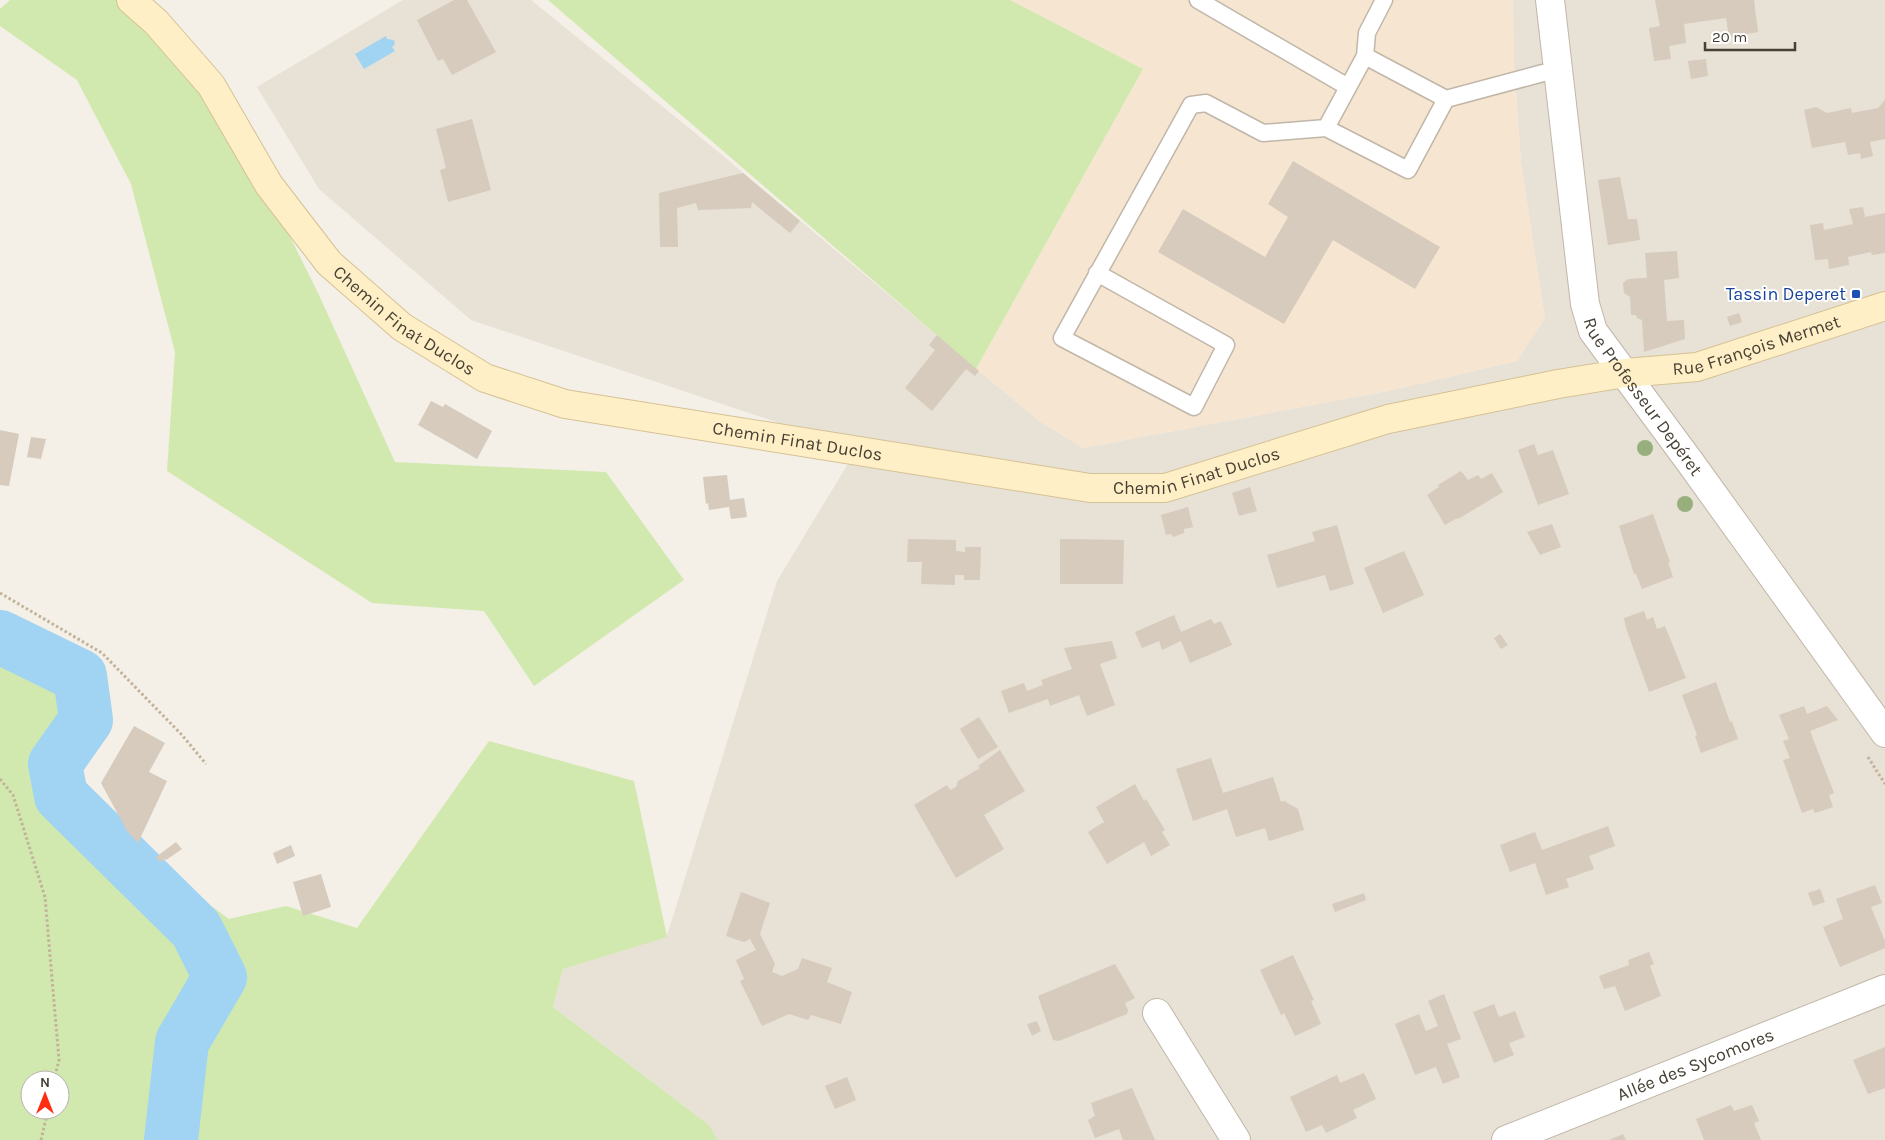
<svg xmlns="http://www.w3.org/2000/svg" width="1885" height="1140" viewBox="0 0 1885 1140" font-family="Karla,sans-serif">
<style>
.residential{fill:#e8e1d5}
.commercial{fill:#f6e5d1}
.green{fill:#d1e9ae;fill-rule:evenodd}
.water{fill:#a1d4f2}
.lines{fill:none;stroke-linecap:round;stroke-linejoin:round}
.river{stroke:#a1d4f2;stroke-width:54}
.building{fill:#d6cbbc}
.service-casing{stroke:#c0b7a9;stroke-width:19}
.minor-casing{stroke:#c0b7a9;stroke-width:30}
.tertiary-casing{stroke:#c0b7a9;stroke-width:30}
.secondary-casing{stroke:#d5c295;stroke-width:30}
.path{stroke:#c2b29a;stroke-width:3;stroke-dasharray:2.5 2.5;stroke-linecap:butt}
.service{stroke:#fff;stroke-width:16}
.minor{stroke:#fff;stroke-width:28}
.tertiary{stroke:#fff;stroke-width:28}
.secondary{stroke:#ffefc6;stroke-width:28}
.tree{fill:#96af7d}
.transit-dot{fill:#1a4fb4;stroke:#fff;stroke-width:2}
.labels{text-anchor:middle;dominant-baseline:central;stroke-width:4;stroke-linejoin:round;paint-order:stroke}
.transit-label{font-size:18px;fill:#164399;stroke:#fff;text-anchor:end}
.street-label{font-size:18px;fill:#474035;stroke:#fff}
</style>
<rect width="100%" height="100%" fill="#f4efe7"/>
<path class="residential" d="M403 0H531L716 150 1039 421 1083 448 1393 390 1517 361 1545 319 1521 163 1514 61 1513 0H1885V1140H718L709 1125 553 1007 563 969 667 936 777 581 857 449 471 320 319 189 257 87Z"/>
<path class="commercial" d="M1010 0H1513L1514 61 1521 163 1545 319 1517 361 1393 390 1083 448 1039 421 976 369 1143 69Z"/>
<path class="green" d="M10 0H131L232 120 318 293 395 462 606 472 684 580 534 686 484 611 372 603 167 471 175 352 131 184 77 80 0 26V9Z
M548 0H1010L1143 69 976 369Z
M0 622 77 675 62 754V804L192 892 229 919 286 906 357 928 489 741 634 781 667 937 563 969 553 1007 709 1125 718 1140H0ZM30 1080H60V1110H30Z"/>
<path class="water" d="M386 36 387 39 394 40 395 44 392 47 395 51 364 69 355 54Z"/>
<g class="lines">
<path class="river" d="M0 637 80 676 86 720 55 764 61 796 196 929 220 977 182 1042 171 1140"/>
</g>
<path class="building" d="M454 0H467L496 52 452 75 443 59 438 61 417 20Z
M1655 0H1754L1758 32 1729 37 1726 18 1684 24 1686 43 1669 46 1671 59 1654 61 1649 28 1660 26Z
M1706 59 1708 76 1691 79 1688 61Z
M1885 100V139L1870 142 1873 156 1861 159 1860 153 1848 155 1845 142 1812 148 1804 110 1816 107 1827 113 1851 108 1852 113 1878 108Z
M472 119 491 190 448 202 440 170 446 168 436 129Z
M1293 161 1440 247 1415 289 1333 240 1284 324 1158 252 1183 209 1265 257 1288 217 1268 204Z
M743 173 800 221 790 233 752 202 751 208 698 210 696 203 677 208 678 247H660L659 193Z
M1620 177 1628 219H1637L1640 240 1608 245 1598 180Z
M1863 207 1865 217 1885 213V253L1872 255 1871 252 1848 257 1849 265 1829 269 1828 259 1815 260 1810 225 1823 223 1824 230 1853 224 1849 209Z
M1677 251 1679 278 1664 280 1667 321 1684 320 1685 339 1644 352 1642 320 1637 318 1636 315H1631L1630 297 1624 293 1623 283 1628 279 1647 278 1645 253Z
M1739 313 1742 322 1730 326 1727 317Z
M937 335 979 371 975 376 966 369 932 411 905 388 935 350 929 345Z
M431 401 443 407 445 404 492 431 477 459 418 425Z
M0 430 19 434 9 486 0 485Z
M31 437 46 439 41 459 27 457Z
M1534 444 1538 455 1553 450 1569 494 1538 505 1518 450Z
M1461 471 1468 480 1478 475 1481 479 1492 473 1503 492 1458 519 1457 518 1445 525 1427 495 1439 487 1438 485Z
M727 475 730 500 744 498 747 517 731 519 729 507 709 510 708 503 706 504 703 477Z
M1250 487 1257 511 1239 516 1232 493Z
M1188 507 1193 527 1184 529V533L1173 537 1171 534 1166 535 1161 515Z
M1653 514 1670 562H1668L1673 577 1642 589 1636 574H1634L1619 526Z
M1552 524 1561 547 1540 555 1527 532Z
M1337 525 1354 584 1330 591 1325 575 1277 588 1267 555 1315 541 1312 532Z
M908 539 956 540V551L965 552V547H981L980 580H964V575H955V585L921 584 922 562H907Z
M1060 539 1124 540 1123 584H1060Z
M1404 551 1424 595 1383 613 1364 568Z
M1644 611 1647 620 1653 617 1657 629 1665 626 1686 678 1649 692 1626 628 1624 618Z
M1174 615 1181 632 1211 619 1214 624 1221 621 1232 645 1190 663 1181 641 1162 650 1159 641 1142 648 1135 632Z
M1500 634 1508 645 1501 649 1494 638Z
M1112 641 1117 658 1100 664 1115 705 1087 716 1079 695 1050 706 1048 699 1009 713 1001 691 1024 683 1027 691 1043 685 1041 680 1072 669 1064 648Z
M1716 682 1730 722 1732 721 1738 739 1701 753 1695 736 1697 735 1682 695Z
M1804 706 1807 714 1827 706 1838 720 1810 731 1834 793 1829 795 1833 807 1815 813 1813 809 1802 813 1783 760 1790 758 1783 741 1789 739 1779 715Z
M979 717 998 747 978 759 960 729Z
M134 726 165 743 149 772 167 781 138 843 127 831 101 783Z
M1000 750 1025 791 984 815 1004 849 956 878 914 805 947 785 950 790 956 787 958 781 980 768 978 766Z
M1211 758 1223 793 1273 777 1281 802 1284 801 1298 809 1304 830 1269 841 1265 828 1236 837 1227 809 1193 821 1176 769Z
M1135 784 1144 801 1146 799 1165 830 1162 832 1170 845 1151 856 1144 842 1107 864 1088 832 1104 822 1096 807Z
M1608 826 1615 846 1589 856 1594 869 1566 879 1569 887 1546 895 1535 863 1510 872 1500 845 1535 832 1542 850Z
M176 842 182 849 166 860 165 859 160 862 156 857Z
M291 845 295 856 277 864 273 853Z
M321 874 331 907 303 916 293 882Z
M1875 885 1882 903 1871 907 1885 941V948L1840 967 1823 927 1843 919 1836 899Z
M1820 889 1825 902 1813 906 1808 893Z
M741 892 770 903 760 934 775 964 772 972 782 976 798 969 802 958 832 968 827 982 852 992 841 1024 811 1015 808 1020 789 1014 762 1026 740 981 744 979 736 960 756 950 750 939 744 942 726 936Z
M1364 893 1366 900 1335 912 1332 904Z
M1649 952 1654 964 1650 966 1661 996 1625 1011 1615 986 1604 989 1599 976 1629 965 1628 960Z
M1293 955 1314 1000 1311 1001 1321 1024 1295 1036 1284 1013 1281 1015 1260 970Z
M1115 964 1135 998 1125 1003 1128 1010 1127 1014 1059 1041 1053 1040 1038 996Z
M1444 994 1461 1039 1447 1044 1460 1077 1443 1084 1436 1067 1415 1075 1395 1024 1419 1014 1426 1031 1438 1026 1428 1001Z
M1494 1004 1499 1017 1515 1011 1525 1037 1509 1043 1514 1055 1494 1063 1473 1012Z
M1037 1021 1041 1031 1032 1036 1027 1024Z
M1885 1047V1088L1868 1094 1853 1060Z
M1364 1073 1376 1099 1353 1110 1357 1118 1326 1133 1322 1125 1306 1132 1290 1097 1337 1075 1340 1083Z
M847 1077 856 1100 835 1109 825 1086Z
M1132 1088 1155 1140H1123L1119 1129 1095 1138 1088 1120 1095 1116 1091 1103Z
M1731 1105 1734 1111 1752 1105 1759 1121 1754 1123 1761 1140H1704L1696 1119Z
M1623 1134 1626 1140H1609Z"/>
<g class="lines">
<defs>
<path id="service" d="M1198 0 1348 87
M1384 0 1367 33 1365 56 1446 99 1543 73 1557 72
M1326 128 1408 170 1446 99
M1097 273 1226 345 1194 407 1062 338 1191 105 1206 103 1263 133 1326 128 1365 56"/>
<g id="minor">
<path d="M1157 1013 1236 1140"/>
<path id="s1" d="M1506 1140 1885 989"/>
</g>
<g id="tertiary">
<path id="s2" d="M1550 0 1585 304 1593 331 1690 462 1885 733"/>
</g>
<g id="secondary">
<path id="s3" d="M131 0 156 22 211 85 269 185 329 263 402 327 485 378 565 404 1090 488H1165L1388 419 1558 384 1625 373 1697 367 1885 306"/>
</g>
</defs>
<use href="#service" class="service-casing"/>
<use href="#minor" class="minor-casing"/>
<use href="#tertiary" class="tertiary-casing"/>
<use href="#secondary" class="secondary-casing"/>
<path class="path" d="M0 593 102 653 182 735 206 764
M1868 757 1885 784
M0 779 13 795 45 897 59 1060 54 1080
M41 1140 48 1110"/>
<use href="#service" class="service"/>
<use href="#minor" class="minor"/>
<use href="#tertiary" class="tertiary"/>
<use href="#secondary" class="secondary"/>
</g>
<g class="tree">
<circle cx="1645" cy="448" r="8"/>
<circle cx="1685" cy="504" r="8"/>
</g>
<rect class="transit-dot" x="1851" y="289" width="10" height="10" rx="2.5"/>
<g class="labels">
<g class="transit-label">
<text x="1846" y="294">Tassin Deperet</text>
</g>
<g class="street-label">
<text stroke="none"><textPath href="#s3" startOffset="426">Chemin Finat Duclos</textPath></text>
<text stroke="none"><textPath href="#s3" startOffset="1826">Rue François Mermet</textPath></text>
<text stroke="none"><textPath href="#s2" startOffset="416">Rue Professeur Depéret</textPath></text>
<text stroke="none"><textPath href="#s3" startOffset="845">Chemin Finat Duclos</textPath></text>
<text stroke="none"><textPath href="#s3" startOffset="1250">Chemin Finat Duclos</textPath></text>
<text stroke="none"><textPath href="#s1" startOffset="204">Allée des Sycomores</textPath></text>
</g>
</g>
<g transform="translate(45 1095)"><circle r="24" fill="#ffffff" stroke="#b5b3ae"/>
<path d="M0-4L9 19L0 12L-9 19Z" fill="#ff2e13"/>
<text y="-8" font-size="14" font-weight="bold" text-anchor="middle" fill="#474035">N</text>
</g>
<path d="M1705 42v8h90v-8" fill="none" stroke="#474035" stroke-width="2.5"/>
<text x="1712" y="42" font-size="15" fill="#474035" stroke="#ffffff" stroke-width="4" paint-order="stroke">20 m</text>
</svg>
